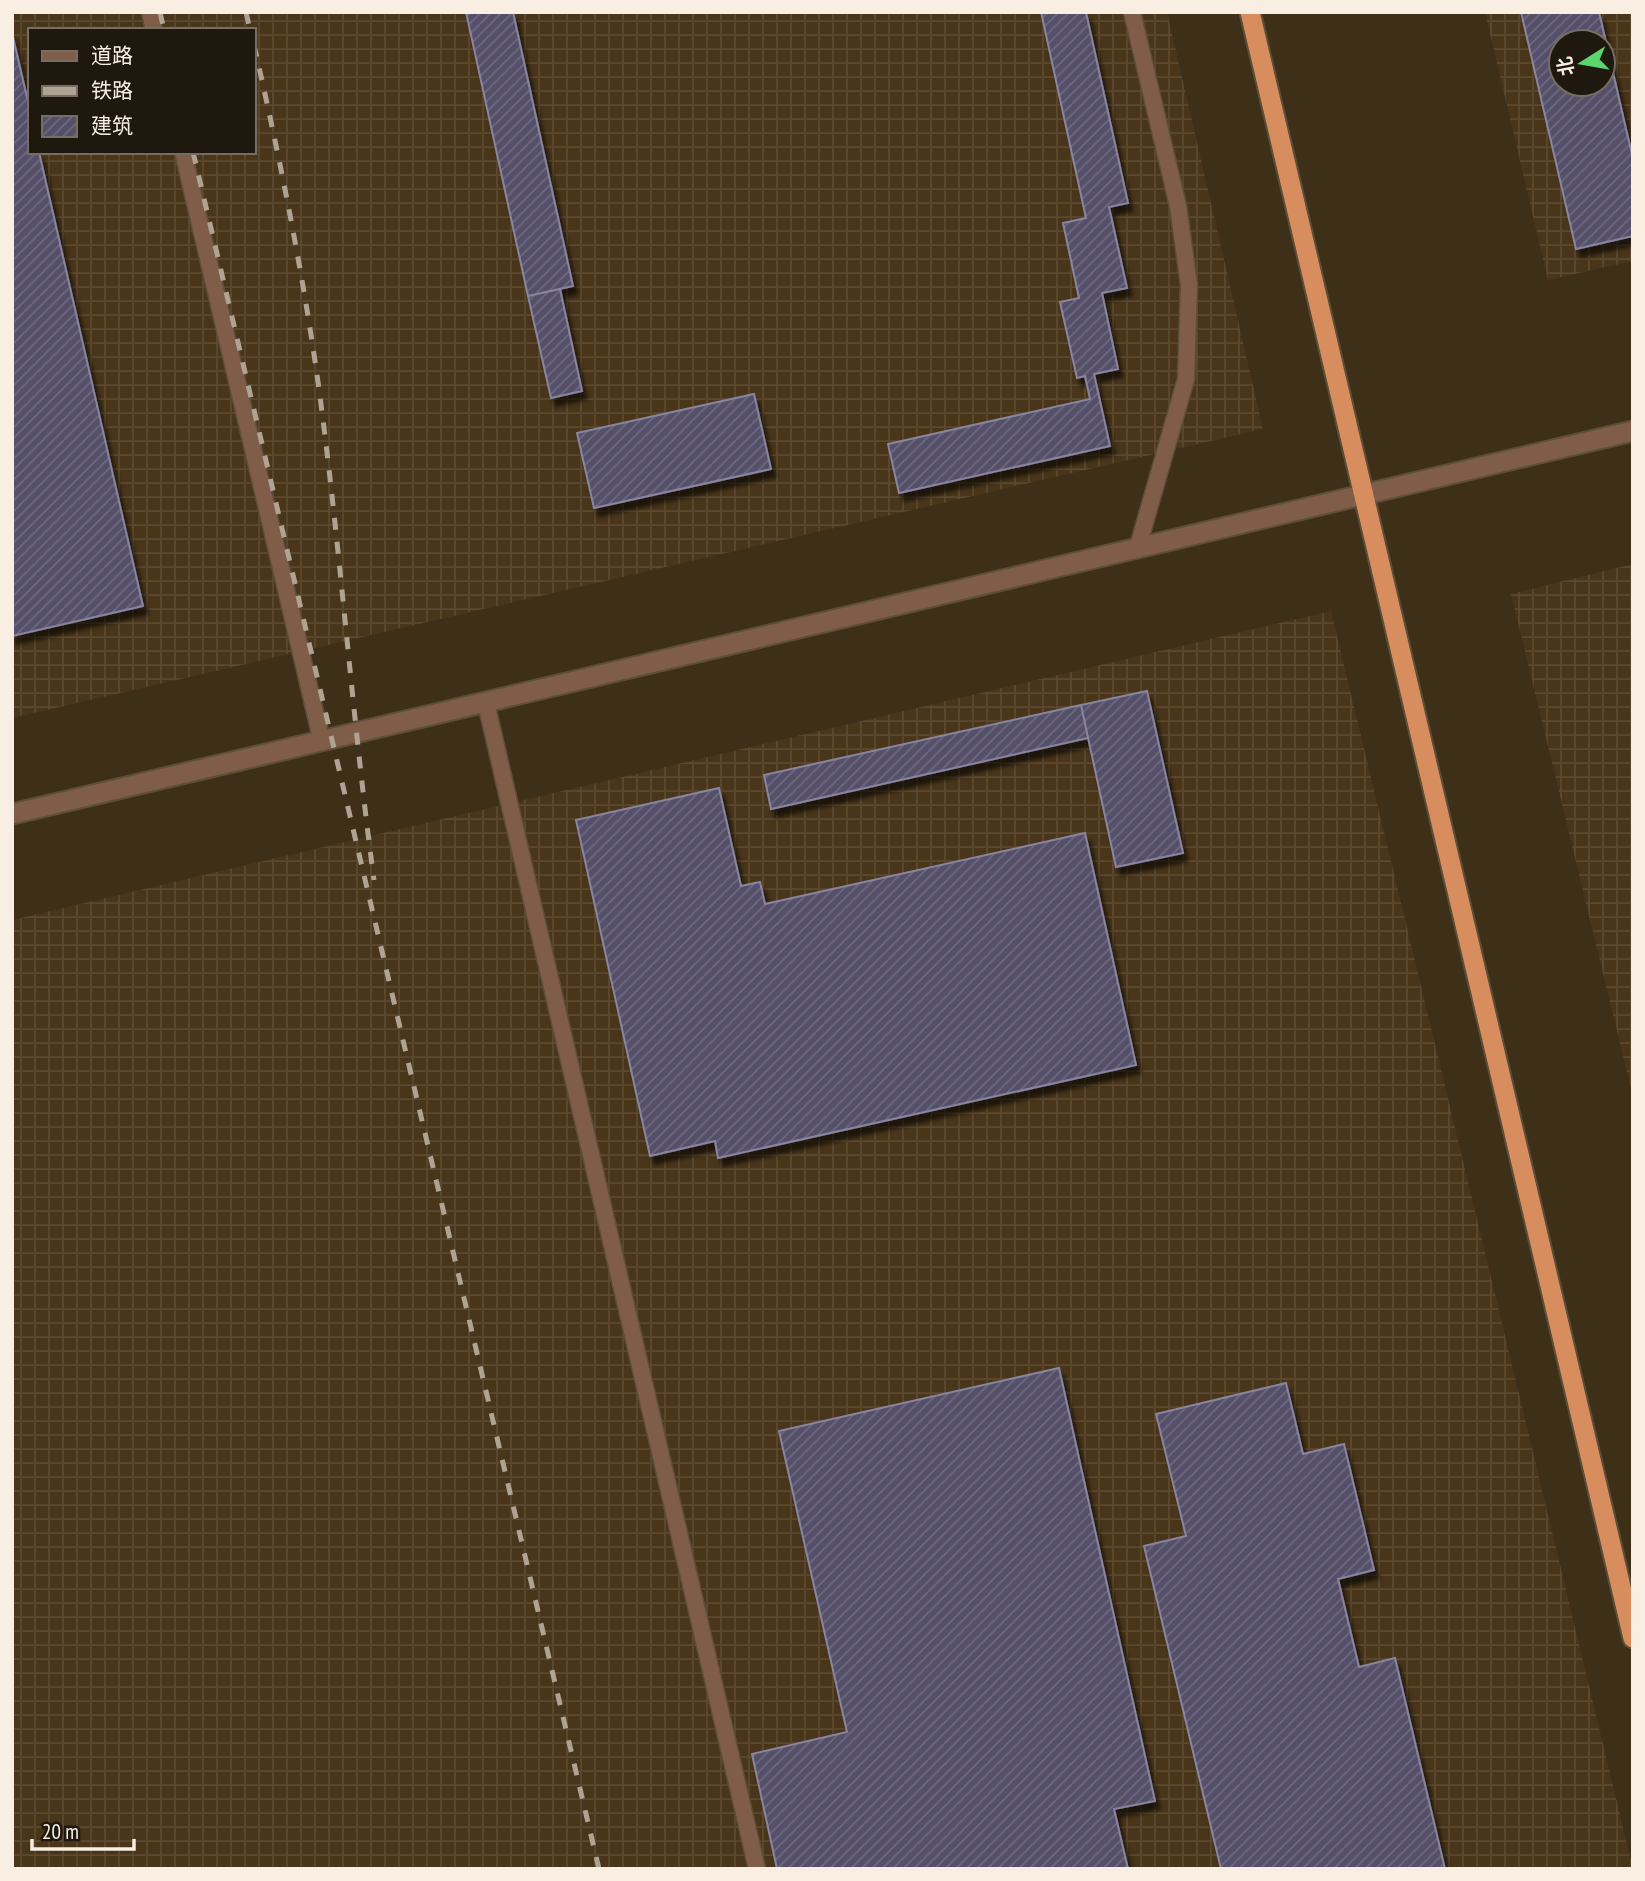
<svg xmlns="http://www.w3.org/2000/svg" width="1645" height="1881" viewBox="0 0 1645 1881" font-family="'PT Sans Narrow','Noto Sans SC',sans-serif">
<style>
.industrial{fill:url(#industrial-grid);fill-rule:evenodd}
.building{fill:url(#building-hatch);stroke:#89849f;stroke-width:2;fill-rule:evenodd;filter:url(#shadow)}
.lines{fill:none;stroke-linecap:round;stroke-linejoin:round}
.service-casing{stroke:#5c4e39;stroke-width:19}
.minor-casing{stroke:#5c4e39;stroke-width:23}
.trunk-casing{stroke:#5c4e39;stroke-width:23}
.service{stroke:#7f5d48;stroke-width:16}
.minor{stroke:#7f5d48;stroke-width:19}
.trunk{stroke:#d88d5e;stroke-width:19}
.rail{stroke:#afa393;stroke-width:5;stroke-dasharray:12 12;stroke-linecap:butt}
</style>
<defs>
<pattern id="industrial-grid" width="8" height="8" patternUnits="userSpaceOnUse" patternTransform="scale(1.75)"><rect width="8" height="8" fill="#493519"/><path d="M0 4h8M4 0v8" fill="none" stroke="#5b492f"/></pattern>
<pattern id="building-hatch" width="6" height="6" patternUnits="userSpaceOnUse" patternTransform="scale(1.75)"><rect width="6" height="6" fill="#545069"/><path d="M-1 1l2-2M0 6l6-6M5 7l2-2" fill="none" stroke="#6d6a7e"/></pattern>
<filter id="shadow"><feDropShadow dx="4.5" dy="8" stdDeviation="2" flood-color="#0009"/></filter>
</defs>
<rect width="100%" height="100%" fill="#3e2f19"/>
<path class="industrial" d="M12 12H1167L1263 429 12 718ZM30 30H254V152H30Z
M1485 12H1633V261L1548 280ZM1561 42H1603V84H1561Z
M1633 564V1097L1511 594Z
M1331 611 1633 1869H12V920Z"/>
<path class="building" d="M466 12H513L573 286 528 296Z
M1041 12H1086L1128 203 1109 207 1127 288 1102 293 1118 369 1094 374 1110 446 899 493 888 444 1090 399 1085 376 1077 378 1060 302 1079 298 1063 223 1086 218Z
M1521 12H1599L1633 159V236L1576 249ZM1561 42H1603V84H1561Z
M12 33 30 110V152H39L143 606 12 636Z
M560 289 582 391 551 398 528 296Z
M754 394 771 469 594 508 577 433Z
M1147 691 1183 853 1116 867 1081 705Z
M1081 705 1088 738 771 809 764 775Z
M719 788 741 886 760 882 765 904 1085 833 1136 1065 718 1158 715 1141 650 1156 576 820Z
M1059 1368 1155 1801 1114 1809 1128 1869H777L752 1754 847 1732 779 1431Z
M1286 1383 1303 1454 1344 1444 1374 1570 1338 1579 1359 1667 1395 1658 1445 1869H1221L1144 1546 1186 1536 1156 1414Z"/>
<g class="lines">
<defs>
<path id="service" d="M150 12 154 30
M1132 12 1178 206 1189 285 1186 379 1137 550
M183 152 322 742
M486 703 757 1869"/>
<path id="minor" d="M12 814 1633 431"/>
<path id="trunk" d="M1250 12 1633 1638"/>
</defs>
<use href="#service" class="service-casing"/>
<use href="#minor" class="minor-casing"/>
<use href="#trunk" class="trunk-casing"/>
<use href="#service" class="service"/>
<use href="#minor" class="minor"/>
<use href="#trunk" class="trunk"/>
<path class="rail" d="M160 12 164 30
M246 12 250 30
M254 45C280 159 303 273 319 389 341 553 352 717 374 880
M193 152 599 1869"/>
</g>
<rect width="1645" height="1881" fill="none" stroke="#f8eee1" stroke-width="28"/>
<rect x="28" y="28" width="228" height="126" fill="#1f180f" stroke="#766e63" stroke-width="2"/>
<rect x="42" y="51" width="35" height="10" fill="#7f5d48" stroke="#766e63" stroke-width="2"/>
<text x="91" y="63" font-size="21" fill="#f8eee1">道路</text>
<rect x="42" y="86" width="35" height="10" fill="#afa393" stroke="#766e63" stroke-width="2"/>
<text x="91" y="98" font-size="21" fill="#f8eee1">铁路</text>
<rect x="42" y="116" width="35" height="21" fill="url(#building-hatch)" stroke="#766e63" stroke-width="2"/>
<text x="91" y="133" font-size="21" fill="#f8eee1">建筑</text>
<g transform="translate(1582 63) rotate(259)"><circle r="33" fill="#1f180f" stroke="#766e63" stroke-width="2"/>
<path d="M0-5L12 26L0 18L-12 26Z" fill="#5cd56d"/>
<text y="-10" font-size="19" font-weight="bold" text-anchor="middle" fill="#f8eee1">北</text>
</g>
<path d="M32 1839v10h102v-10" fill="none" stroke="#f8eee1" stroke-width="3.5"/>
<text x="42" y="1839" font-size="21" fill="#f8eee1" stroke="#1f180f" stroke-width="5" paint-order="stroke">20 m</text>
</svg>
